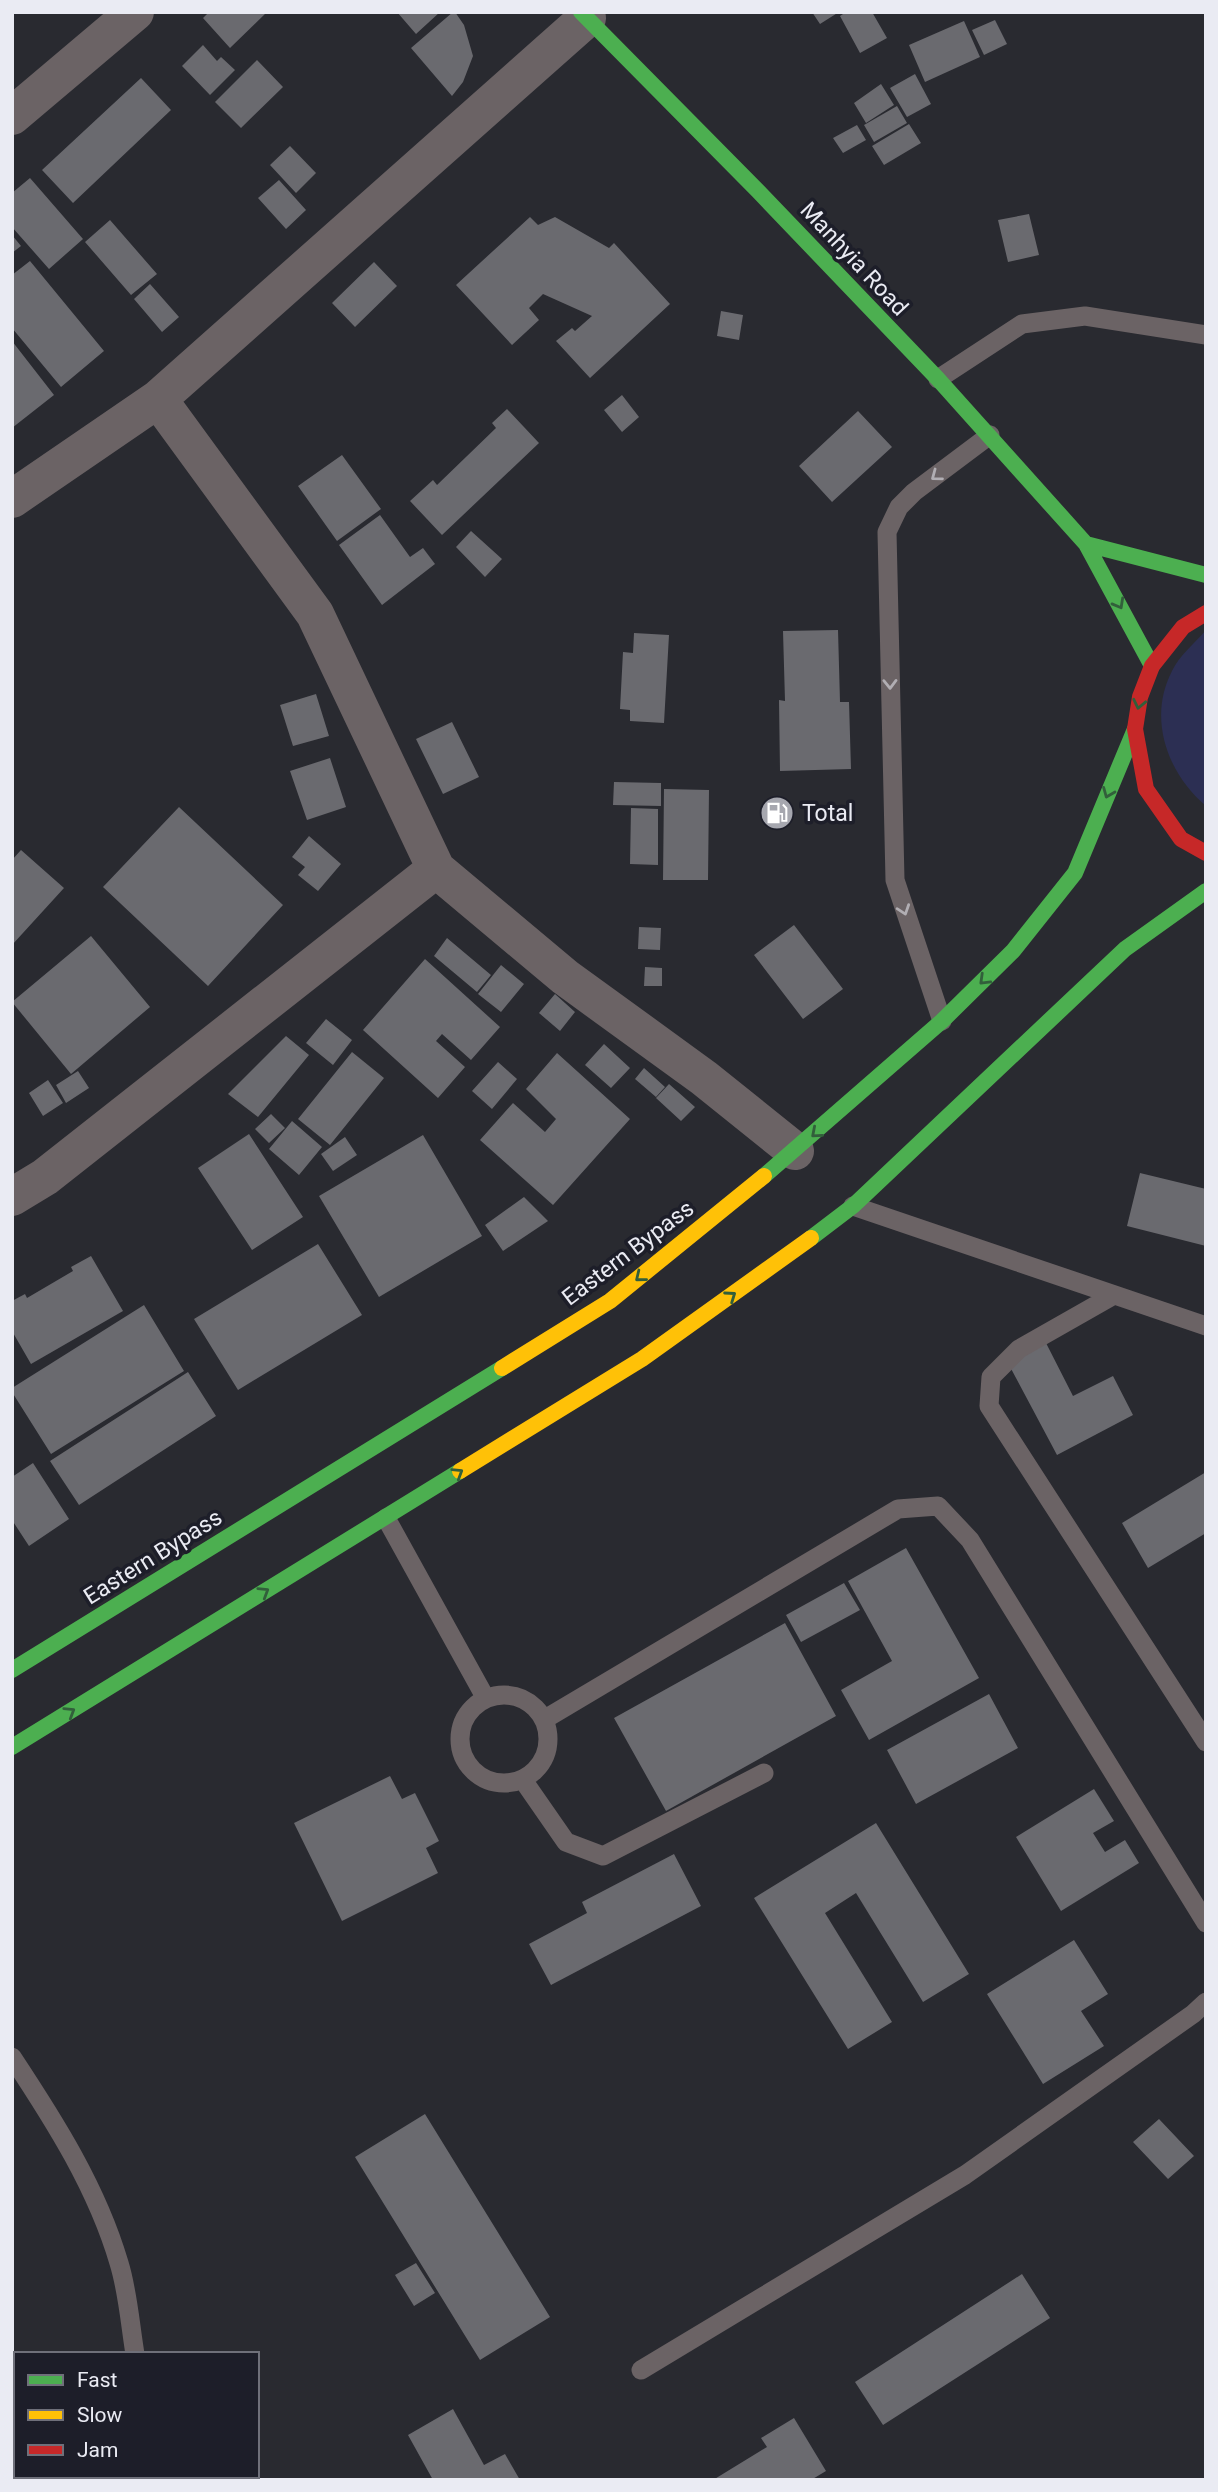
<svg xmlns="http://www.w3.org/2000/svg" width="1218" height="2492" viewBox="0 0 1218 2492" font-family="Roboto,sans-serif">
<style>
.green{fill:#2c2f53}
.building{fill:#6a6a6f}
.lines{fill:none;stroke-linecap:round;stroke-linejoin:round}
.lane{stroke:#6b6365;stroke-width:19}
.street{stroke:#6b6365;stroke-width:38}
.fast{stroke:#4caf50;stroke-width:16}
.slow{stroke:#ffc107;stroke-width:16}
.jam{stroke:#c62828;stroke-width:16}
.oneway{stroke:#b1aeb3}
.oneway2{stroke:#325f3b}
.labels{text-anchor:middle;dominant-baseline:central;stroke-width:7;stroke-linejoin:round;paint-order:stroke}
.street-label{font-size:23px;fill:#eaebf3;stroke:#1d1e29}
.poi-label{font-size:23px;fill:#eaebf3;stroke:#1d1e29;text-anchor:start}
</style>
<rect width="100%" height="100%" fill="#292a30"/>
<path class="green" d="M1206 630V806C1168 774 1147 719 1172 671 1179 656 1195 643 1206 630Z"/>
<path class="building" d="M209 12H267L230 48 203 18Z
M397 12H440L416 34Z
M453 12H455L464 25 473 56 463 82 452 96 411 48Z
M812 12H839L820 24Z
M846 12H872L887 38 860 53 840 16Z
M995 20 1007 44 984 55 972 30Z
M964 21 980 57 925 82 909 45Z
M203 45 217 61 221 57 235 70 210 95 182 66Z
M257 60 283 87 241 128 215 102Z
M915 74 931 104 907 117 890 88Z
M141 78 171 110 73 203 42 170Z
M881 84 894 105 866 123 854 103Z
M897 106 907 123 874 142 864 125Z
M909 124 921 143 884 165 872 146Z
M857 125 866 140 843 153 833 138Z
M290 146 316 173 296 193 270 165Z
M30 178 83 239 49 269 12 227V193Z
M279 180 306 210 286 229 258 198Z
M1029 214 1039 255 1008 262 998 220Z
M530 217 538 225 555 217 609 248 614 243 670 304 590 378 556 341 572 328 575 331 592 316 543 294 529 308 539 320 512 345 456 285Z
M110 220 157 274 131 295 85 242Z
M12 235 21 246 12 253Z
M30 261 104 351 61 387 12 328V275Z
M374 262 397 286 355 327 332 303Z
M150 284 179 317 162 332 134 299Z
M721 311 743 315 739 340 717 336Z
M12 341 54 395 12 428Z
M622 395 639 417 622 432 604 410Z
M507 409 539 443 442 535 410 501 433 480 437 485 496 428 492 423Z
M858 411 892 447 832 502 799 466Z
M342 455 381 509 337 541 298 486Z
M380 515 410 557 423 548 435 564 382 605 339 545Z
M471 531 502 559 485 577 456 547Z
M838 630 840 702H849L851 769 780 771 779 700 785 701 783 631Z
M634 633 669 635 664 723 630 721V710L620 709 623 652 633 653Z
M316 694 329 736 293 746 280 705Z
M452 722 479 777 443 794 416 739Z
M330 758 346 807 307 820 290 771Z
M614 782 661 783V806L613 805Z
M664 789 709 790 708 880H663Z
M179 807 283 905 208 986 103 887Z
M631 808 658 809V865L630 864Z
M309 836 341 864 318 891 298 875 305 867 292 857Z
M21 850 64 888 12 945V860Z
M794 925 843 989 803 1019 754 955Z
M639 927 661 928 660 950 638 949Z
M91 936 150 1007 71 1074 12 1002Z
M447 938 491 975 477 992 434 956Z
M425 959 500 1027 471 1060 442 1034 436 1041 465 1067 438 1098 363 1030Z
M501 965 524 984 501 1012 478 994Z
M645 967 662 968V986H644Z
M555 994 575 1012 560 1031 539 1013Z
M326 1019 352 1040 333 1065 306 1043Z
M286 1036 309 1055 258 1117 228 1094Z
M604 1044 630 1068 611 1088 585 1065Z
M352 1052 384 1078 330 1145 298 1119Z
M557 1053 630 1119 553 1205 480 1140 513 1103 545 1132 556 1119 526 1089Z
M498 1062 517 1079 492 1109 472 1091Z
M644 1068 665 1087 656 1097 635 1079Z
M78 1071 89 1088 66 1103 56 1085Z
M48 1080 63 1103 43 1116 29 1093Z
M669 1084 695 1107 681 1121 656 1098Z
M271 1114 285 1128 269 1143 255 1129Z
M292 1121 322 1147 299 1175 269 1149Z
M249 1134 303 1217 252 1250 198 1168Z
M423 1135 482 1236 379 1297 319 1196Z
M345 1137 357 1155 333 1171 321 1154Z
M1140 1173 1206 1189V1246L1127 1226Z
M524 1197 548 1221 503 1251 485 1225Z
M318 1244 362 1315 238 1390 194 1319Z
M91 1256 123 1311 31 1364 12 1331V1301L25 1294 27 1298 73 1271 71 1267Z
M144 1305 184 1371 51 1454 12 1392V1388Z
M1046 1343 1073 1396 1113 1376 1133 1415 1057 1455 1008 1363Z
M188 1372 216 1416 79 1505 50 1461Z
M33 1463 69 1519 29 1546 12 1520V1477Z
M1206 1472V1533L1148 1568 1122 1523Z
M906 1548 979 1678 869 1740 841 1690 892 1661 848 1581Z
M844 1583 860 1610 801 1642 786 1615Z
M785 1623 836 1716 666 1811 614 1718Z
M989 1694 1018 1748 916 1804 887 1750Z
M390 1776 402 1799 415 1793 439 1841 426 1848 438 1873 342 1921 294 1823Z
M1094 1789 1114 1821 1093 1833 1105 1852 1125 1840 1139 1863 1061 1911 1016 1837Z
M876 1823 969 1974 923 2002 856 1893 825 1913 892 2022 848 2049 754 1898Z
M674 1854 701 1906 551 1985 529 1944 587 1913 582 1902Z
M1074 1940 1108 1994 1081 2011 1104 2046 1043 2084 987 1994Z
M425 2114 550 2317 480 2360 355 2157Z
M1159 2119 1194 2156 1168 2179 1133 2142Z
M416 2263 435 2293 414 2306 395 2275Z
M1022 2274 1050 2318 883 2425 855 2382Z
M453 2409 484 2465 505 2454 520 2480H433L408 2435Z
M794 2418 826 2471 811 2480H713L767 2447 761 2438Z"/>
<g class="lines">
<path class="lane" d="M938 379 1022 324 1085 316 1206 335
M942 1021 895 880 887 532 899 507 914 492 990 435
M853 1206 1206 1326
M1114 1295 1019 1349 991 1377 989 1406 1206 1742
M386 1518 485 1697
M460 1739a44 44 0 1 1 88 0a44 44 0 1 1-88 0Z
M545 1719 898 1509 938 1506 970 1540 1206 1923
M523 1780 566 1842 603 1856 764 1773
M12 2057C55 2122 97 2188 119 2263 128 2292 130 2324 135 2354
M641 2370 965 2175 1193 2014 1206 2002
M166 2476 167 2480"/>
<path class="street" d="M12 116 135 12
M158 399 315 614 436 869 565 977 704 1078 795 1151
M12 499 158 399 587 18
M12 1197 45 1177 436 869"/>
<path class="fast" d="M581 12 758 191 938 379 1086 544 1152 666
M1086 544 1206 575
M764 1176 942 1021 1013 951 1075 873 1135 729
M811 1238 853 1206 1125 949 1206 891
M12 1670 502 1368
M12 1747 460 1471"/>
<path class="slow" d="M502 1368 610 1301 764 1176
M460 1471 642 1359 811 1238"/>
<path class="jam" d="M1206 613 1183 627 1152 666 1140 697 1135 729 1146 789 1181 839 1206 853"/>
</g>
<defs><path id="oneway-chevron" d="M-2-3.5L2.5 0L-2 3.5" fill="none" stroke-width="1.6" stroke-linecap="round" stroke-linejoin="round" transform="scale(1.75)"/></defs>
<g class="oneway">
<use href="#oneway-chevron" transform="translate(936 476) rotate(143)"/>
<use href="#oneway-chevron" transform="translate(890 684) rotate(89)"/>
<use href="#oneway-chevron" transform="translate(904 910) rotate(71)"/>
</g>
<g class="oneway2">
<use href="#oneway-chevron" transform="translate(1119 604) rotate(61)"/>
<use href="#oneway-chevron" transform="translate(1139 704) rotate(102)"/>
<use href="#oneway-chevron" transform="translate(1108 793) rotate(112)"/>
<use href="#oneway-chevron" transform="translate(984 980) rotate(136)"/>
<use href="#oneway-chevron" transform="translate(816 1133) rotate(139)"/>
<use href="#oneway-chevron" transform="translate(640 1277) rotate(141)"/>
<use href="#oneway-chevron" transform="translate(731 1296) rotate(-35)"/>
<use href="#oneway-chevron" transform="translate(458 1473) rotate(-32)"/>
<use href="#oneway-chevron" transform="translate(264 1592) rotate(-32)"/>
<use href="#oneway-chevron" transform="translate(70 1712) rotate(-32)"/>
</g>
<defs>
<symbol id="fuel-disc" viewBox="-11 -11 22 22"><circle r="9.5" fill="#a6a7af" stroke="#1d1e29"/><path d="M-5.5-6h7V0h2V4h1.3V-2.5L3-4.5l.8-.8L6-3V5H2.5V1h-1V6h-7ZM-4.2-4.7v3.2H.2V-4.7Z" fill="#fff"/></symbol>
</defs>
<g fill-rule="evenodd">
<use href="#fuel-disc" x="758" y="794" width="38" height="38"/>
</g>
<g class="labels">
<g class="street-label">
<text transform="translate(854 259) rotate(47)">Manhyia Road</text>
<text transform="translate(628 1253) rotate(-37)">Eastern Bypass</text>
<text transform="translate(153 1557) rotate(-32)">Eastern Bypass</text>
</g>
<g class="poi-label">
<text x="802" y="813">Total</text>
</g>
</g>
<rect width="1218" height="2492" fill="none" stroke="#eaebf3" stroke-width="28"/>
<rect x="14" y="2352" width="245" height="126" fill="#1d1e29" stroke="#6f707a" stroke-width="2"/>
<rect x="28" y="2375" width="35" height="10" fill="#4caf50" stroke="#6f707a" stroke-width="2"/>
<text x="77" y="2387" font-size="21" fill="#eaebf3">Fast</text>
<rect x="28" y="2410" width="35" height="10" fill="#ffc107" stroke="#6f707a" stroke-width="2"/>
<text x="77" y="2422" font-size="21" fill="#eaebf3">Slow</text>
<rect x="28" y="2445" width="35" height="10" fill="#c62828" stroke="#6f707a" stroke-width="2"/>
<text x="77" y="2457" font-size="21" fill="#eaebf3">Jam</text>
</svg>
